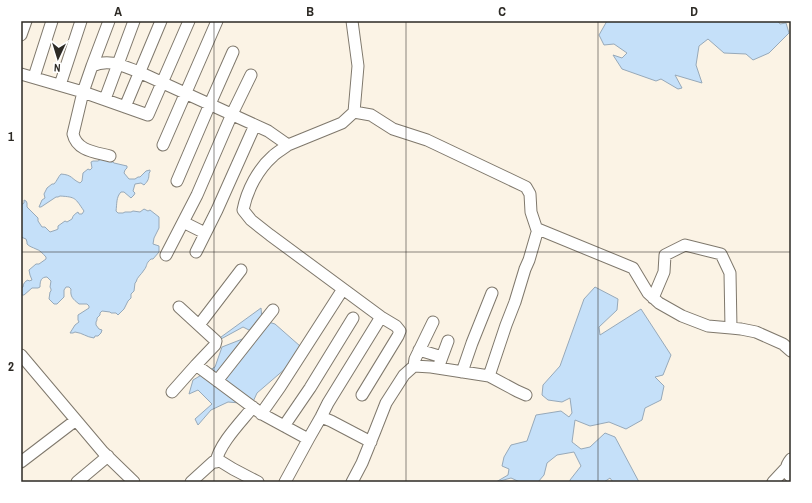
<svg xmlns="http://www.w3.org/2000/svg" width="812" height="503" viewBox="0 0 812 503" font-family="'Archivo Narrow',sans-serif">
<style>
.water{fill:#c5e0f9;stroke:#97a9b9}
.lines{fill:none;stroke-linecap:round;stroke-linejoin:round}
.minor-casing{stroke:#7f786c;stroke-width:13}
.minor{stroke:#fff;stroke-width:11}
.grid{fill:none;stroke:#2d2a25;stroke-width:1;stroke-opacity:0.55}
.neatline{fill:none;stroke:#2d2a25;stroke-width:1.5}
.grid-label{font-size:13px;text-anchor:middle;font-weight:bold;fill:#2d2a25}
</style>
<rect width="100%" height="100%" fill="#fbf3e5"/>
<path class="water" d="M607 21H778L780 24 786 23 789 33 769 53 753 60 746 54 724 53 708 39 699 46 696 65 702 83 675 75 682 88 678 89 661 79 656 81 622 69 613 55 622 58 627 53 614 44 604 45 599 35Z
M101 159H109L114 163 127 166V168L125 170 124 173 129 179H135L138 177H140L146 171 150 170V172L149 173C149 179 148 181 144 185L141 183 135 184 133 191 135 193 134 195 131 198 124 192H121C116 197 117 204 116 211L118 213H123L125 212H131L133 211 140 212 144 209 148 211 150 210 159 217V228L154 238 153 244 159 246V252L153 259H151C145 264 148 265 144 270 141 275 137 277 136 282L135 283 134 291 131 294V298L128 301 124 309 118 315 116 313H111L110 312 102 311 100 313V315L97 318V320L96 322V325L99 329 102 330 101 333 98 336H95L94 338C86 337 83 333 75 332L73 333H70L75 325 79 322 78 320V315L89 308V306L87 304H79C73 299 70 297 71 289L69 287H66L64 290V297L57 304H54L49 299 50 292 51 291V289L50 287 51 281 47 277C41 277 40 281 40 287L38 288H32L24 295H21V288L23 287C23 284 25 281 28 280L29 281 32 280 30 275 29 270 36 264H39L46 259V257C43 254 40 250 36 249 32 247 30 247 27 244V242L26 239 21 237V205L24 203V200L26 201 27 203V207L38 218V221L42 227H45L50 232 56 230 58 229V226L65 221 67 222 72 219C73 215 75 214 78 212L79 214H82L84 211C75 198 76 197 60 196L58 197H56L41 207H39L42 200 45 198 44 194 47 188 52 184H54C57 181 58 177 61 174 73 175 71 179 80 183L82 181 83 173 88 169 90 170 92 168 91 162 93 161H98Z
M595 287 618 299 617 310 599 327 600 335 641 309 671 355 663 375 655 377 664 386 661 400 645 408 642 420 626 429 609 422 590 426 575 420 572 442 581 449 590 447 605 433 615 437 639 482H613L610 478 604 482H570V480L581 466 574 452 557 455 547 463 544 475 538 482H520L511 478 496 482 508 475 509 469 502 466 504 457 511 445 527 441 536 415 561 411 569 417 572 413 570 398 562 402 548 400 542 395 543 385 560 366 584 299Z
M261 308 262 320 275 324 300 346V356L257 393 252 404 228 402 211 410 198 425 195 419 212 404 198 390 189 394 193 380 215 367 222 347 250 336 251 331 243 327 210 345Z"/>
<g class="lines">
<defs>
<path id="minor" d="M21 35 26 21
M92 66 109 21
M21 74 83 92 148 115 189 21
M34 77 52 21
M60 85 81 21
M105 99 134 21
M125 107 161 21
M354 112 371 115 393 129 427 140 526 187 530 194 531 212 537 230
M163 145 217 21
M288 145 342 123 354 112 358 66 352 21
M110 156C95 152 77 151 73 134L83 92 92 66C109 58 123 66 139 72L268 131 288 145C283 149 277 152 273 156 258 169 247 190 243 210L251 220 270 235 381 317 396 326 400 331 398 336 362 395
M177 181 210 104 233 52
M183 222 205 233
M196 252 217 210 255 125
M166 255 197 195 232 114 251 75
M653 298 664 272 665 255 685 245 721 254 730 273 731 328
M179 307 216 341 215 345 196 365
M199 325 241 270
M419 350 442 357
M21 355 103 452 134 482
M414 366 415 359 433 322
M438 368 448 341
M462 372 472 343 492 293
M489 376 517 391 526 395
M217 381 273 310
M172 392 196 365 262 414 308 439
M261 414 280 387 343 289
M321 417 331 421 371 442
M284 426 310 388 353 318
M791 459C786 465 784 471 791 477
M21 462 76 420
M216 462C219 444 241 422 253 407
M77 482 108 456
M191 482 213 462 220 461 233 469 258 482
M285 482 309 438 321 417 328 403 381 317
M352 482 362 463 375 431 386 403 404 375 414 366 431 367 489 376 506 325 515 302 525 269 529 260 538 229 633 268 648 293 659 303 682 316 708 326 731 328 741 329 756 332 783 344 791 351
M773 482 787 467"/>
</defs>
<use href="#minor" class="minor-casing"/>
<use href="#minor" class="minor"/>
</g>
<path class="grid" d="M214 21V482M406 21V482M598 21V482M21 252H791"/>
<rect width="812" height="503" fill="none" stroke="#ffffff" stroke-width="44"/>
<g transform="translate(58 58) rotate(184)" stroke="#ffffff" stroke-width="3" paint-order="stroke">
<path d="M0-3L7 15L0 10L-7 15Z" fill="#2d2a25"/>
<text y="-6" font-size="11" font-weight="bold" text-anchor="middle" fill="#2d2a25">N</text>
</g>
<rect x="22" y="22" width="768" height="459" class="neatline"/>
<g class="grid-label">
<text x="118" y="16">A</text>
<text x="310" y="16">B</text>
<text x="502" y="16">C</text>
<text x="694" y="16">D</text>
<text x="11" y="141">1</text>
<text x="11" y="371">2</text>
</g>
</svg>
